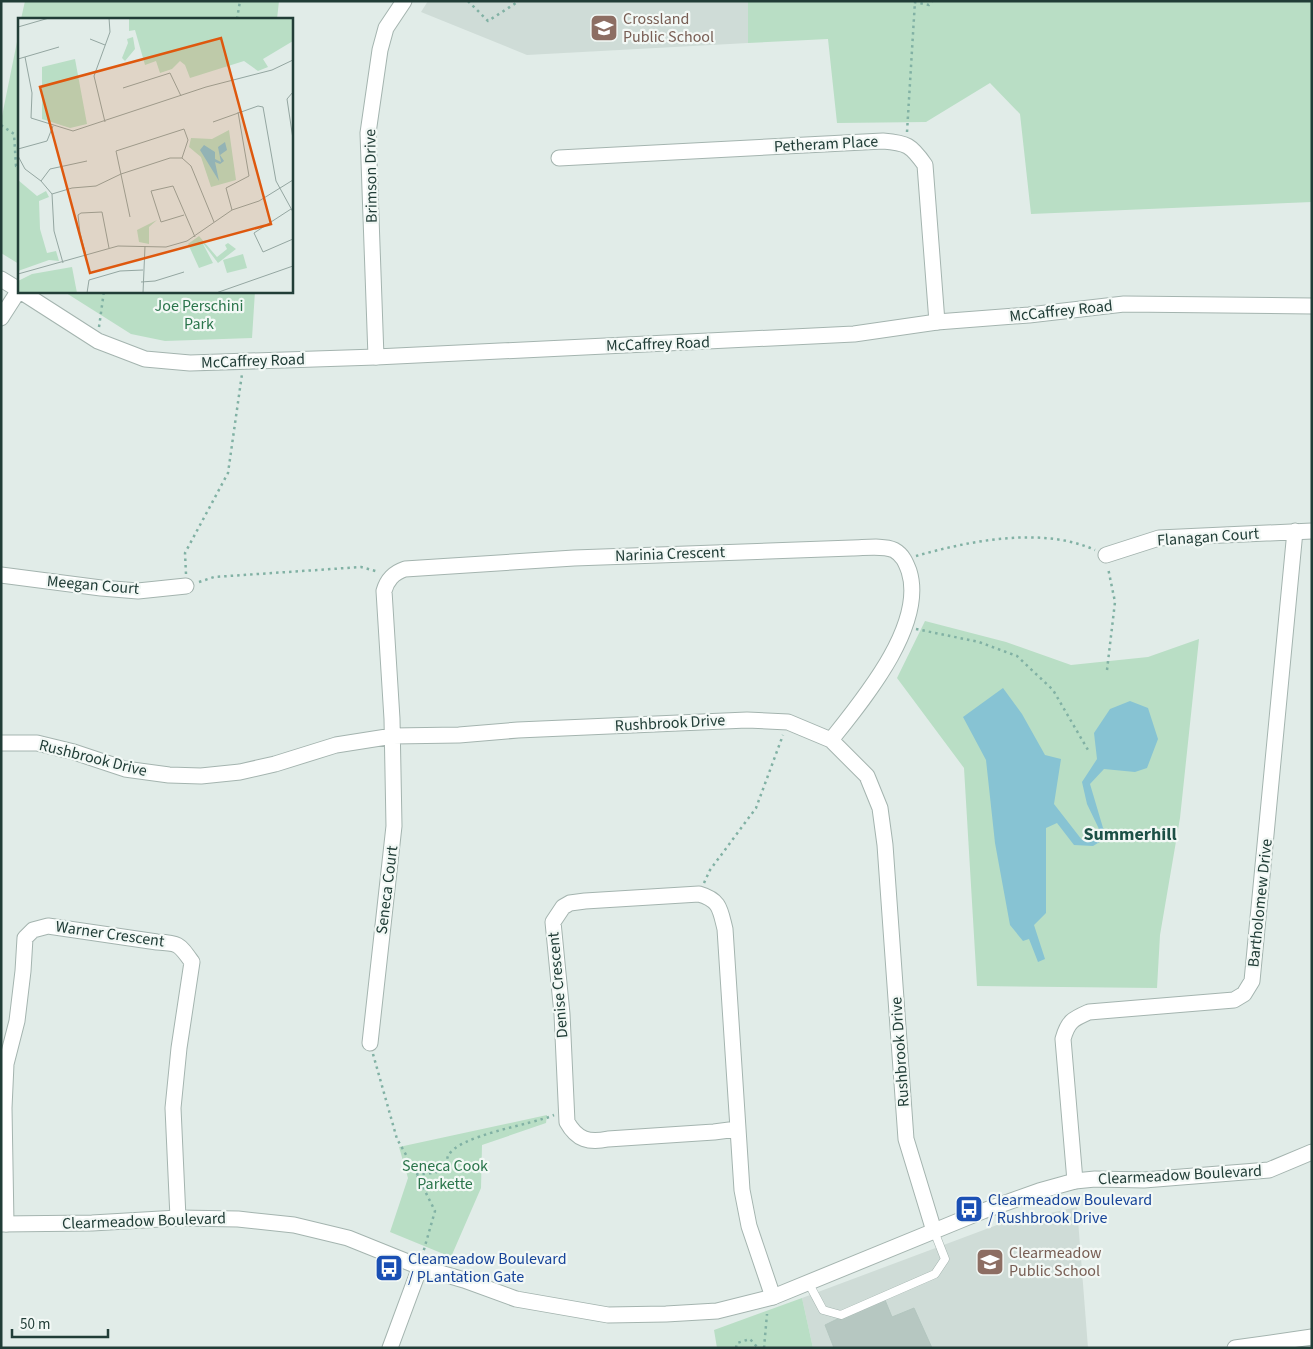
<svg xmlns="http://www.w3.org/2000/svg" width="1313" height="1349" viewBox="0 0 1313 1349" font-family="'Source Sans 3',sans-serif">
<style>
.built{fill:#cfdcd7}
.green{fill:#b9dec5}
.water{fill:#87c3d3}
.building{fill:#b6c7c1;stroke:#b3c6bf}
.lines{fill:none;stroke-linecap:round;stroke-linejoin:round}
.service-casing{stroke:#a4b4af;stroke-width:9}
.minor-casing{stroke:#a4b4af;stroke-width:17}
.tertiary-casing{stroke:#a4b4af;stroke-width:17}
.path{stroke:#81b1a4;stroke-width:2.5;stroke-dasharray:2.5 4;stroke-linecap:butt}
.service{stroke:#fff;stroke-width:8}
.minor{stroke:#fff;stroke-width:15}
.tertiary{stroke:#fff;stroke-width:15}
.labels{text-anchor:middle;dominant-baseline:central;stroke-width:4.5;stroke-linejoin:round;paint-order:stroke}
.education-label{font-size:16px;fill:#785e54;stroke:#f2f8f5;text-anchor:start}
.street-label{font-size:16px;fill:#213d37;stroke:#f2f8f5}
.park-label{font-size:16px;fill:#2a754b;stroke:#f2f8f5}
.transit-label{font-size:16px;fill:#164399;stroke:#f2f8f5;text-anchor:start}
.neighbourhood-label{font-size:18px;font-weight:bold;fill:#1c5046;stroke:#f2f8f5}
.inset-road{fill:none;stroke:#94a6a1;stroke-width:1}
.view{fill:#de580e;fill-opacity:0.15;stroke:#de580e;stroke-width:2.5}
.inset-edge{fill:none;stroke:#213d37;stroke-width:2.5}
</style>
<rect width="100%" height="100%" fill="#e1ece8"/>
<path class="built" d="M428 1H748V43L527 55 421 12Z
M1077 1207 1088 1348H813L802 1298 997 1225Z"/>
<path class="green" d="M25 1H279L277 19H21Z
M748 1H1312V202L1031 214 1020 114 990 83 926 122 837 123 828 39 748 43Z
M19 32V264L1 253V121Z
M63 291H255L252 338 165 341 131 334Z
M925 621 1006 642 1071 665 1148 657 1199 639 1180 818 1160 935 1157 988 977 986 964 768 897 678Z
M547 1115 546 1123 482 1145 481 1188 451 1257 390 1232 408 1178 399 1147Z
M802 1298 813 1348H717L714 1330Z"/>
<path class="water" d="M1003 688 1022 714 1045 755 1061 759 1054 804 1082 840 1099 829 1087 804 1082 782 1097 759 1094 733 1110 709 1130 701 1148 708 1158 739 1147 768 1135 772 1104 769 1090 784 1106 838 1093 846 1074 845 1057 823 1046 828V913L1034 925 1045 959 1038 962 1029 939 1023 941 1010 925 995 843 986 760 963 717Z"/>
<path class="building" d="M885 1300 892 1317 914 1308 932 1348H834L825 1325 868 1304 870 1306Z"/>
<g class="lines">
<defs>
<path id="service" d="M808 1282 823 1310 841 1315 935 1274 945 1259 934 1231"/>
<path id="minor" d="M559 158 883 141C907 143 911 145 925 165L937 322
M1 279 19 290
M20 291 98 341 145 359 190 363 376 357
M1 318 19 290
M1106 555 1159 538 1312 531
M1 575 101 588 138 591 186 586
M1 743H37L74 752 125 769 169 775 201 776 240 772 275 764 336 745 393 736 459 735 518 730 747 720 788 722 831 740 867 776 880 808 885 845 906 1139 934 1231
M370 1043 394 826 392 719 384 591C387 580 393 573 405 569L574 558 852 548C864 548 883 545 894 550 903 555 906 563 909 571 926 625 863 700 831 740
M737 1129 714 1132 608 1139C589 1143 577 1140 567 1122L562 1014 553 922 563 907 570 903 585 901 699 894C720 900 720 909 725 929L742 1190 749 1226 773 1297
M1075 1181 1063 1039C1068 1021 1073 1019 1089 1012L1234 1000 1244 994 1252 981 1295 531
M6 1224 4 1108 6 1064 17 1021 23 971 25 938 33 930 48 926 157 942C179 943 179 944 192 962L179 1048 173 1108 178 1218
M1235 1348 1312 1337"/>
<path id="tertiary" d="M404 1 386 28 380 50 368 133 376 357 854 334 937 322 1029 315 1124 304 1312 306
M1 1224 92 1223 178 1218 238 1219 294 1225 348 1238 420 1267 464 1280 516 1299 608 1315 666 1314 717 1311 773 1297 983 1211 1039 1191 1075 1181 1095 1179 1144 1180 1269 1170 1312 1152
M390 1348 420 1267"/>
</defs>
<use href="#service" class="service-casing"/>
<use href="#minor" class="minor-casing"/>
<use href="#tertiary" class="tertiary-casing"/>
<path class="path" d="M468 1 488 21 516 3V1
M914 2 929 5 932 1
M237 19 240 1
M1 125 14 134 16 166H19
M907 132 915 1
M99 327 104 291
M916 556C969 541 1042 526 1095 550
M186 574 185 553 228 473 242 374
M199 582 214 577 361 567 379 572
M916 629 979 642 1017 656 1053 690 1088 750
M1107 670 1115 602 1108 568
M704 883 710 870 756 808 783 735
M373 1054 397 1139 413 1167 435 1211 423 1253
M416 1174 435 1173 445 1167C446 1164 447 1159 448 1156 458 1135 531 1125 554 1115
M736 1348 737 1343 750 1339 758 1348
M764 1348 767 1314"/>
<use href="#service" class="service"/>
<use href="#minor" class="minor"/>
<use href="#tertiary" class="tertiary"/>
</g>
<defs>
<symbol id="school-square" viewBox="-11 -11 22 22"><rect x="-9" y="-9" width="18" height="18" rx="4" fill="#8d6e63" stroke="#f2f8f5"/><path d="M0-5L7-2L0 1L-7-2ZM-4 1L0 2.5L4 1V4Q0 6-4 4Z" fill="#fff"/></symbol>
<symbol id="bus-square" viewBox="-11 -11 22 22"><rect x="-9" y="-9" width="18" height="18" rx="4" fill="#1a4fb4" stroke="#f2f8f5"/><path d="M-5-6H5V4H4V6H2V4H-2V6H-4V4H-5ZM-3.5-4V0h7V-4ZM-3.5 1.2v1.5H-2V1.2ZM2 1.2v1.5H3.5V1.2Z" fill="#fff"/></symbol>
</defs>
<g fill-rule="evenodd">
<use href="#school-square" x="588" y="12" width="32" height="32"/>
<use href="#bus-square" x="953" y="1193" width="32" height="32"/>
<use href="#school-square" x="974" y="1246" width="32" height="32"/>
<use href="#bus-square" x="373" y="1252" width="32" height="32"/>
</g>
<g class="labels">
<g class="education-label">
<text x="623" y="19">Crossland<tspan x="623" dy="18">Public School</tspan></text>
<text x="1009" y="1253">Clearmeadow<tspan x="1009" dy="18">Public School</tspan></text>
</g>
<g class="street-label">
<text transform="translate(826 144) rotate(-3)">Petheram Place</text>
<text transform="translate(371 176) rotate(-91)">Brimson Drive</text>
<text transform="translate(1061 311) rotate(-6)">McCaffrey Road</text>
<text transform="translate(658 344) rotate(-2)">McCaffrey Road</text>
<text transform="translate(253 361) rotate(-2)">McCaffrey Road</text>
<text transform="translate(1208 537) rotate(-4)">Flanagan Court</text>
<text transform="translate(670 554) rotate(-2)">Narinia Crescent</text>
<text transform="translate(93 585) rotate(5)">Meegan Court</text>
<text transform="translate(670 723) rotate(-3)">Rushbrook Drive</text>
<text transform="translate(93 758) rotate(14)">Rushbrook Drive</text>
<text transform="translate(387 890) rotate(-83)">Seneca Court</text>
<text transform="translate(1260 903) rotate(-84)">Bartholomew Drive</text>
<text transform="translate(110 934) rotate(8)">Warner Crescent</text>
<text transform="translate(558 985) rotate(-95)">Denise Crescent</text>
<text transform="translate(900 1052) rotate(-94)">Rushbrook Drive</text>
<text transform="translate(1180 1175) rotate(-3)">Clearmeadow Boulevard</text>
<text transform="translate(144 1221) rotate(-2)">Clearmeadow Boulevard</text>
</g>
<g class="park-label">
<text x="199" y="306">Joe Perschini<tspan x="199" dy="18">Park</tspan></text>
<text x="445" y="1166">Seneca Cook<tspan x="445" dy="18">Parkette</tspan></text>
</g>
<g class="transit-label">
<text x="988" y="1200">Clearmeadow Boulevard<tspan x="988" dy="18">/ Rushbrook Drive</tspan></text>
<text x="408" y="1259">Cleameadow Boulevard<tspan x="408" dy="18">/ PLantation Gate</tspan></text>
</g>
<g class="neighbourhood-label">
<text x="1130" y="834">Summerhill</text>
</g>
</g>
<g transform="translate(18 18)">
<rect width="275" height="275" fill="#e1ece8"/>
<path d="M111 0H275V23L245 41 250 49 240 53 226 43 172 60 167 47 162 43 154 51 142 55 138 43 127 47 117 12 111 13ZM115 19 117 31 107 43 104 40 110 25 109 21ZM57 41 69 106 52 110 24 101V49ZM211 112 218 162 193 169 183 139 171 129 173 120 194 121ZM0 162 19 178 28 173 31 179 21 183 22 211 29 235 38 233 41 243 31 242 0 253ZM139 202 131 209V226L121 224 119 212ZM181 218 199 239 209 231 207 227 210 225 218 231 200 245 184 224 195 245 181 250 170 226ZM225 236 229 250 209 255 205 242ZM54 249 59 275H0V263L14 256Z" fill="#b9dec5"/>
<path d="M207 124 209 132 202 137 206 143 202 146 197 144 201 163 182 132 186 127 197 134V141L203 144 200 129Z" fill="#87c3d3"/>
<path class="inset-road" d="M0 9 31 0M72 21 87 27M7 39 14 75 13 100 55 113 188 69 254 52 275 42M0 41 41 29M105 70 152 55 163 78M275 74 269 81 275 121M87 104 76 58 92 14 91 0M195 104 240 88 245 89 258 163 275 194M0 131 29 123 35 108M0 138 7 151 23 163 34 176 36 213 45 245M23 163 32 151 69 143M34 176 54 170 78 168 103 156 152 140H164L173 148 196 204M273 191 236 215 245 234 275 221M214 192 208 170 231 158 220 94M166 197 143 204 133 173 155 168 177 219M112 199 98 133 166 111 170 122 164 140M68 238 62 215 60 197 63 195 84 194 91 230M0 256 100 228 148 229 169 223 214 192 241 183 275 162M123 264 137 263 166 254M69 275 71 262 102 253 125 252M125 275 127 228M198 275 275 248"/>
<path class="view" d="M203 20 253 206 72 255 22 69Z"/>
<rect width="275" height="275" class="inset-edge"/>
</g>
<rect width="1313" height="1349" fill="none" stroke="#213d37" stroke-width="5"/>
<path d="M12 1329v8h96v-8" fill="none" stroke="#213d37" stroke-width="2.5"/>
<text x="20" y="1329" font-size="15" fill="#213d37" stroke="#f2f8f5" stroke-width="4" paint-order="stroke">50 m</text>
</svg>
